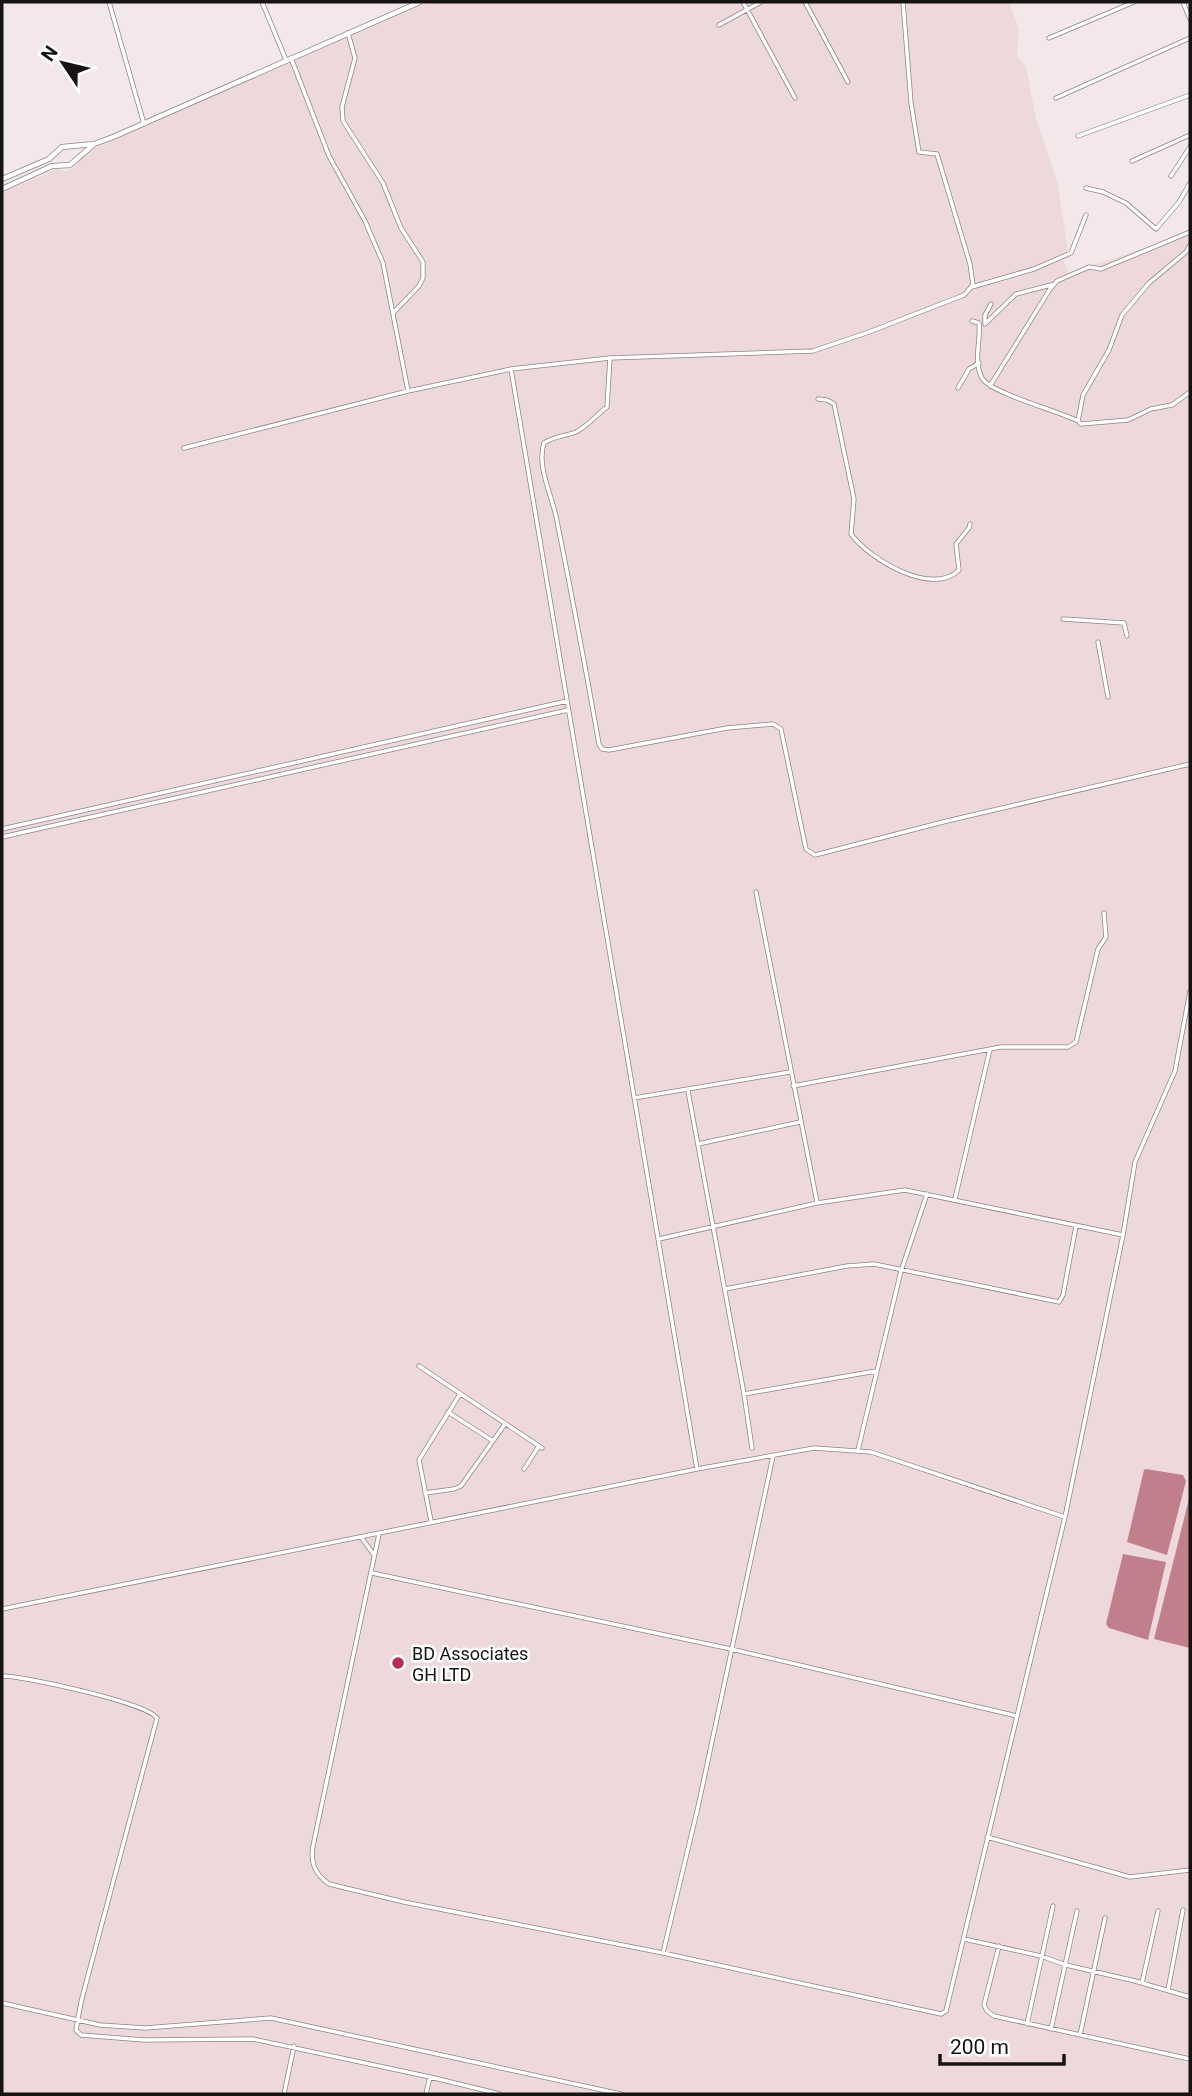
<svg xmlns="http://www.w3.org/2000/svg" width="1192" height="2096" viewBox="0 0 1192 2096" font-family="Roboto,sans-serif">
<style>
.built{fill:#edd8dc}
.water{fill:#c17e8b}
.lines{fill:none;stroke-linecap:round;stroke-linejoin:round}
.street-casing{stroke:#8e8485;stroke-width:5}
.secondary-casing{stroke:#8e8485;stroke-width:6}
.street{stroke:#fff;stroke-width:3.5}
.secondary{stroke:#fff;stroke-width:4.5}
.poi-dot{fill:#b82a59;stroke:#fff;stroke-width:2.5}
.labels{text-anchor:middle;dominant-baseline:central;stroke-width:5;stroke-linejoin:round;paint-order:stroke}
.poi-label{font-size:18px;fill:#171313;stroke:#fff;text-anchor:start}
</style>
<rect width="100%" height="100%" fill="#f3e7e9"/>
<path class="built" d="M429 2H1009L1019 29 1017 56 1026 67 1036 119 1057 181 1068 252 1061 255 1069 273 1190 233V2094H2V193L57 169 66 171 76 166 82 156 97 147Z"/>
<path class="water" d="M1146 1469 1183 1475 1186 1481 1167 1555 1127 1542 1144 1470Z
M1190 1495V1648L1154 1639Z
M1123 1554 1166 1562 1148 1640 1109 1628 1106 1624Z"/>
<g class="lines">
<defs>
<path id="street" d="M109 2 144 124
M262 2 286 60
M743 2 795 98
M805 2 848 82
M1183 2 1190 19
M719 25 761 2
M348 33 355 58 342 107 343 121 383 183 401 228 423 262V278L419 286 394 312
M1049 38 1134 2
M291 58 329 156 365 221 383 263 408 391
M1056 98 1190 38
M1078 136 1190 95
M1132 161 1190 135
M1171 176 1190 147
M1086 188 1103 192 1126 203 1156 229 1179 202 1190 183
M1190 245 1186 252 1149 283 1122 315 1109 350 1083 395 1078 421 1081 424 1128 420 1151 409 1172 405 1190 392
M972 287 1034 269 1071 253 1086 215
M991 304 985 315V324L1016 294 1051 285
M972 321 979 323C981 341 973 360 982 378 990 393 1059 411 1078 421
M610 358 607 407C596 415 588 426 576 432 566 436 554 436 544 443 536 467 553 497 557 521 572 596 586 670 599 744L602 749 609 750 727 728 773 724 781 729 806 849 815 855 947 821 1190 764
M511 369 697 1469
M990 386 1050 289 1057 281 1089 267 1101 269 1190 232
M958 388 969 369 979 363
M818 399 827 400 834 404 854 499 851 534C869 559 932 597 959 570L956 544 969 528 970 524
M184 448 408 391 511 369 610 358 813 351 869 332 964 295 973 285 970 264 937 154 919 152 911 103 903 2
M1063 619 1124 623 1127 636
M1098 642 1108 697
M2 829 567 701
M2 837 568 710
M756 892 817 1202
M793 1086 1001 1047H1068L1076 1042 1098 949 1106 937 1104 913
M688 1091 744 1394 752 1448
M634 1098 790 1072
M698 1144 800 1122
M955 1199 990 1049
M659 1239 817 1203 905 1190 1123 1235
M725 1289 847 1266 874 1264 1059 1302 1063 1295 1076 1226
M419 1366 542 1448
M744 1394 876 1371
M448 1412 493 1441
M858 1450 901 1271 927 1194
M524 1469 539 1446
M425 1493 454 1489 461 1486 505 1424
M1065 1517 1123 1235 1135 1162 1175 1071 1190 991
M431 1521 419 1460 460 1394
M361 1537 374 1555
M372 1573 731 1649 1017 1716
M2 1609 697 1469 814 1448 871 1452 1065 1517 946 2011 941 2014 663 1953 404 1902 329 1884C315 1874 310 1863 313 1846L379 1534
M2 1676C25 1676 147 1703 157 1718L81 2002 76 2030 81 2035 144 2040 253 2039 430 2077
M987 1837 1130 1877 1190 1870
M964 1939 1041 1956 1066 1965 1135 1981 1190 1997
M999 1946 984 2005 987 2011 994 2016 1190 2059
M663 1953 698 1807 773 1456
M1142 1983 1158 1911
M1168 1990 1183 1910
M2 2003 100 2025 145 2028 271 2018 621 2094
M1027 2024 1053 1906
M1051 2029 1077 1911
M1080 2035 1105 1918
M284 2094 294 2046
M426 2094 430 2077 500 2094"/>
<path id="secondary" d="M2 179 49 159 62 147 94 144 113 137 420 2
M2 189 52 166 70 165 93 145"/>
</defs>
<use href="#street" class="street-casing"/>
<use href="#secondary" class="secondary-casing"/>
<use href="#street" class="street"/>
<use href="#secondary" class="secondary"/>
</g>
<circle class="poi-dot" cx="398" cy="1663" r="7"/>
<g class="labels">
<g class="poi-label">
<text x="412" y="1653">BD Associates<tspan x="412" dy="21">GH LTD</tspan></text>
</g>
</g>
<rect width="1192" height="2096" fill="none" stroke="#171313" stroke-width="7"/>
<g transform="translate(63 63) rotate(305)" stroke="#ffffff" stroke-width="5" paint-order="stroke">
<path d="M0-5L12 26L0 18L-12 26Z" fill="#171313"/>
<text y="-10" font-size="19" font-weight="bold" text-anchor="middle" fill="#171313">N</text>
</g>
<path d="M940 2054v10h124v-10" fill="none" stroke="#171313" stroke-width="3.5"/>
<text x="950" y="2054" font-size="21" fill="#171313" stroke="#ffffff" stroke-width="5" paint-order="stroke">200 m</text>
</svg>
